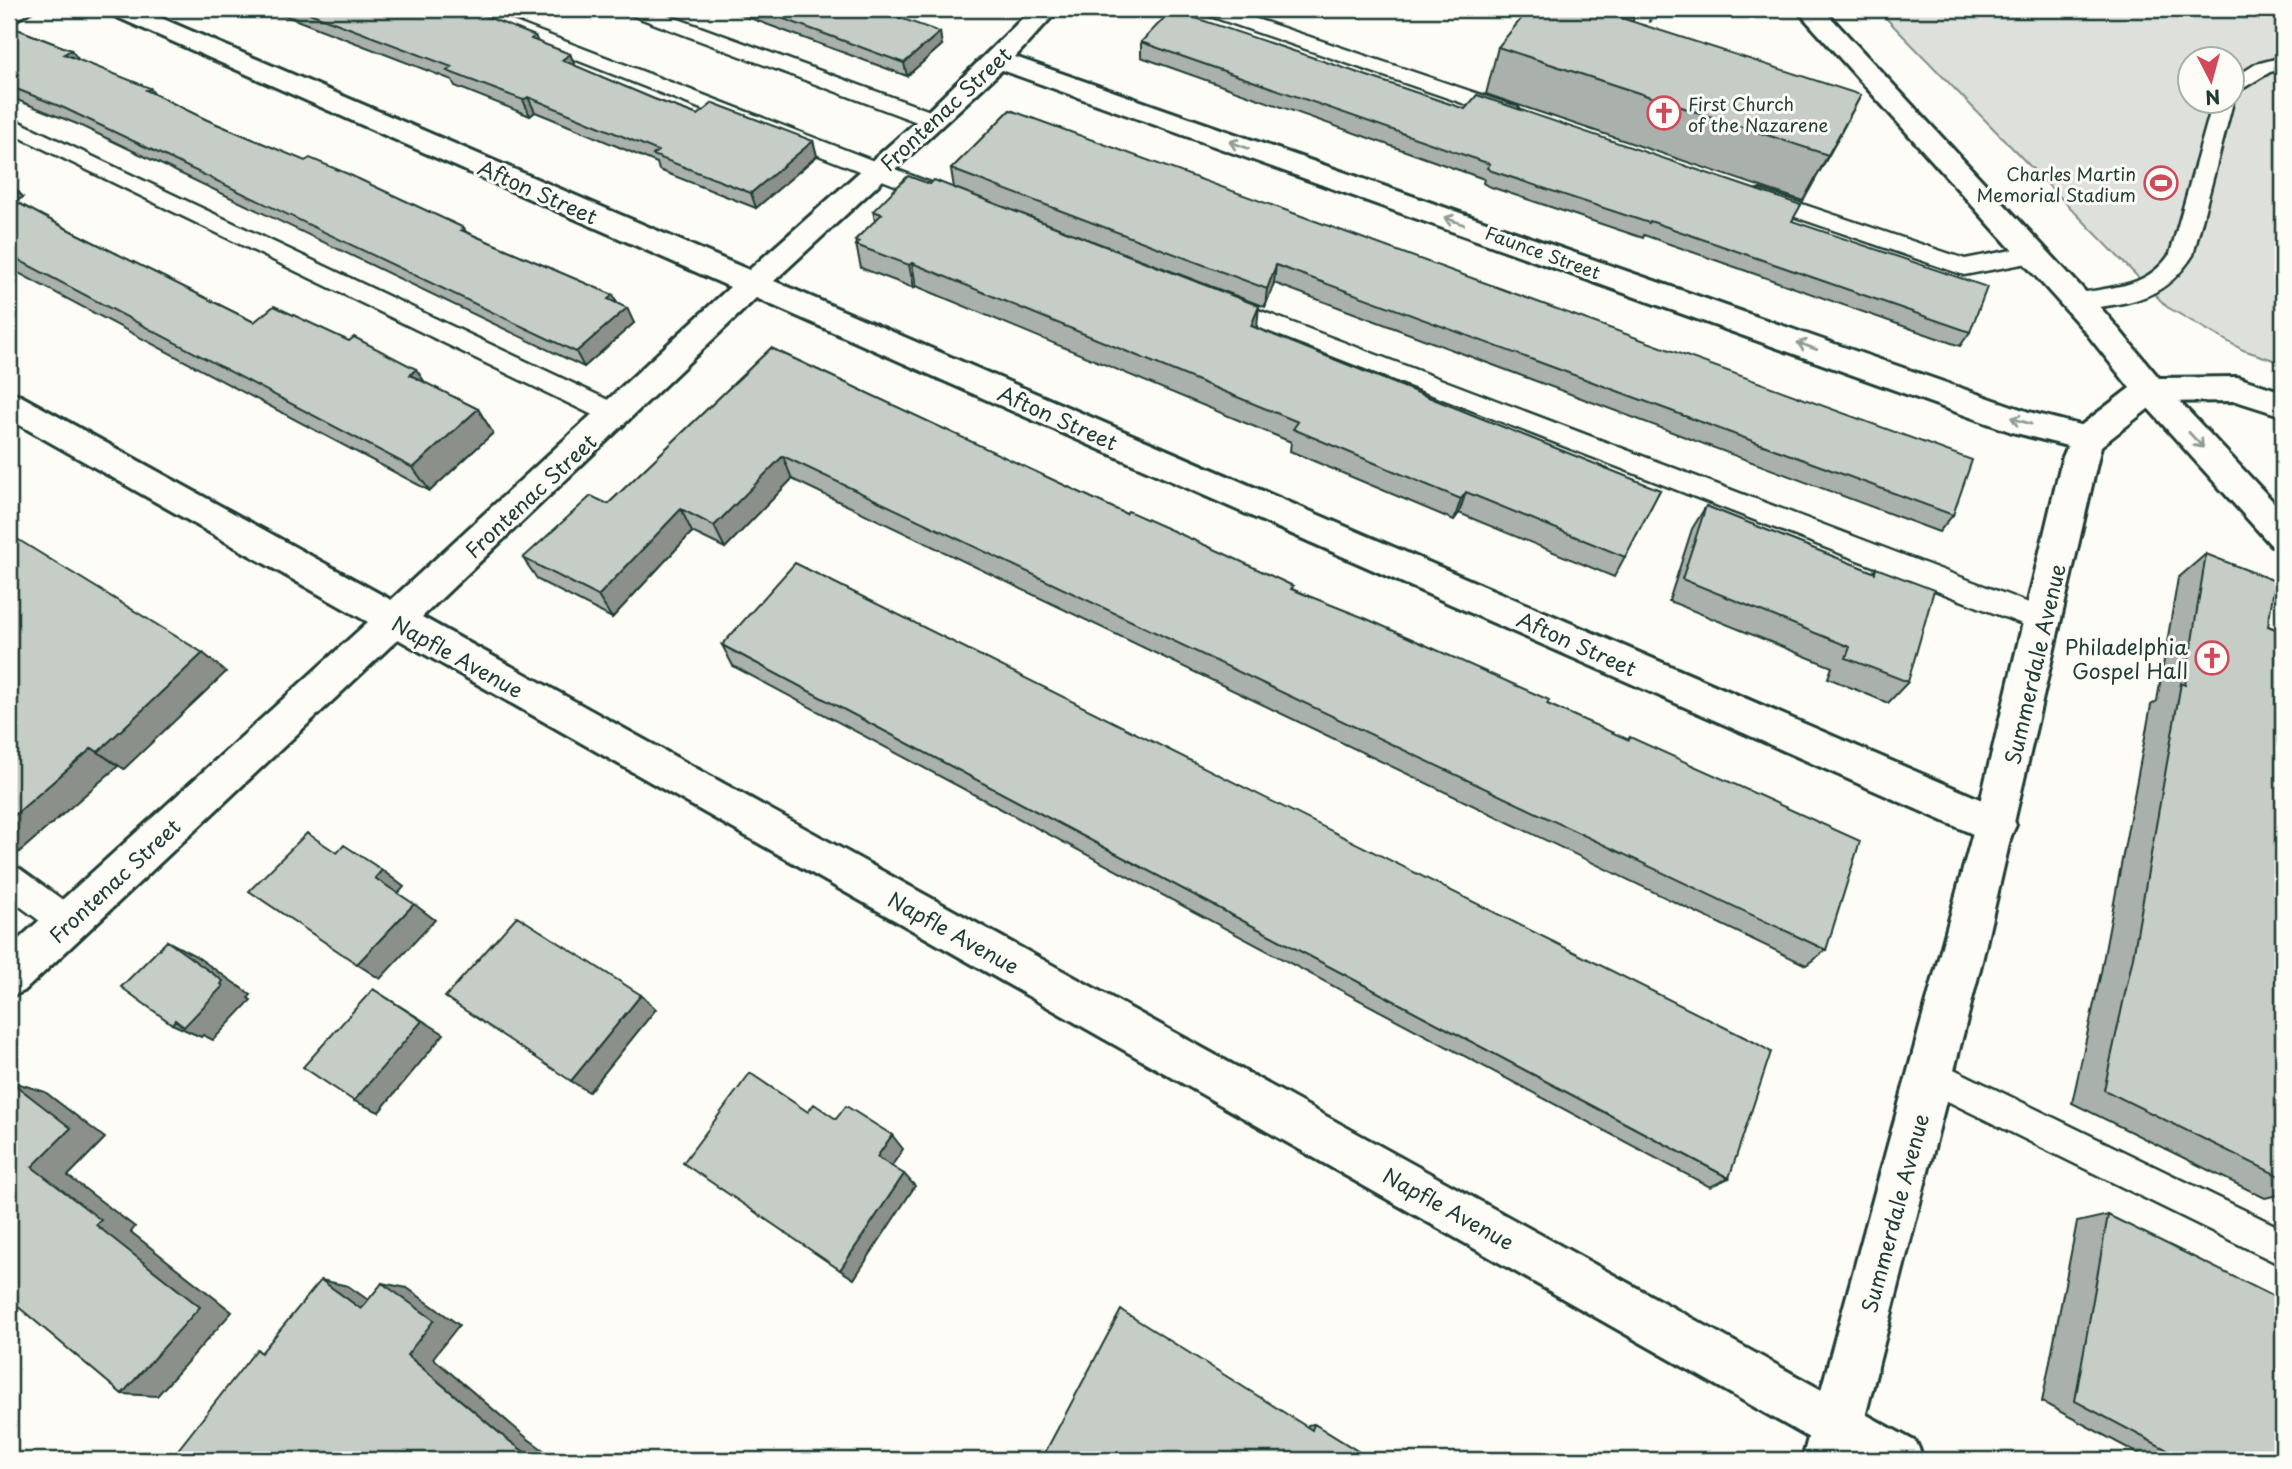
<svg xmlns="http://www.w3.org/2000/svg" width="2292" height="1469" viewBox="0 0 2292 1469" font-family="'Playpen Sans',sans-serif">
<style>
.green{fill:#dde0db;stroke:#7e8e88;stroke-width:2;fill-rule:evenodd}
.lines{fill:none;stroke-linecap:round;stroke-linejoin:round}
.service-casing{stroke:#1f3d34;stroke-width:5}
.minor-casing{stroke:#1f3d34;stroke-width:6}
.tertiary-casing{stroke:#1f3d34;stroke-width:6}
.path{stroke:#1f3d34;stroke-width:3.5;stroke-dasharray:3.5 3.5;stroke-linecap:butt}
.service{fill:#fdfcf7;fill-rule:evenodd}
.minor{fill:#fdfcf7;fill-rule:evenodd}
.tertiary{fill:#fdfcf7;fill-rule:evenodd}
.wall{fill:#aab0ab;stroke:#1f3d34;stroke-width:2}
.shaded-wall{fill:#8b908b;stroke:#1f3d34;stroke-width:2}
.building{fill:#c6cdc7;stroke:#1f3d34;stroke-width:2}
.oneway{stroke:#8e9c96}
.labels{text-anchor:middle;dominant-baseline:central;stroke-width:6;stroke-linejoin:round;paint-order:stroke}
.far-poi-label{font-size:18px;fill:#1f3d34;stroke:#fdfcf7;text-anchor:start}
.far-street-label{font-size:18px;fill:#1f3d34;stroke:#fdfcf7}
.street-label{font-size:21px;fill:#1f3d34;stroke:#fdfcf7}
.poi-label{font-size:21px;fill:#1f3d34;stroke:#fdfcf7;text-anchor:end}
</style>
<rect width="100%" height="100%" fill="#fdfcf7"/>
<filter id="ink" filterUnits="userSpaceOnUse"><feTurbulence type="fractalNoise" baseFrequency=".0143" numOctaves="2"/><feDisplacementMap in="SourceGraphic" scale="14" xChannelSelector="R" yChannelSelector="G"/><feConvolveMatrix kernelMatrix="1 2 1 2 8 2 1 2 1" color-interpolation-filters="sRGB"/></filter>
<g filter="url(#ink)">
<path class="green" d="M1877 9H2283V363L2243 350 2167 307ZM2190 60H2232V102H2190Z"/>
<g class="lines">
<defs>
<path id="service" d="M35 9 9 24V10Z
M454 9H481L949 190 952 195 949 200H933L457 13Z
M623 9H651L941 115 944 120 941 125H925L626 13Z
M1204 9H1227L1517 107 1521 112 1517 117H1503L1210 16Z
M2283 57V69L2270 72 2232 95V79L2256 64Z
M2232 101 2233 102 2193 255C2163 302 2128 303 2077 310L2069 308 2065 302 2069 296C2108 285 2144 292 2170 254L2213 102Z
M9 117 623 407 627 414 623 421 614 423 605 421 9 132Z
M1760 190 1965 259 2033 246 2041 249 2045 254 2041 259 2033 262 1964 275 1752 202 1749 197 1752 192Z
M1219 295 2055 613 2059 621 2055 629 2045 633 2035 629 1211 309 1207 303 1211 297Z
M9 864 20 869 78 911 83 922 78 933 67 937 56 933 9 898Z
M1931 1058 2283 1229V1266L1919 1087 1914 1075 1919 1063Z"/>
<path id="minor" d="M106 9H140L749 270 927 112 1032 9H1059L1015 57 2029 412 2099 430 2104 439 2099 448 2087 451 2012 432 1002 70 774 281 2010 812 2016 825 2010 838 1996 843 1982 838 756 298 422 617 1916 1442 1924 1460H1848L398 639 24 991 9 997V948L368 622 9 419V392L21 396 391 600 730 287 110 14Z
M2150 378 2161 382 2283 512V549L2271 545 2139 398 2134 390 2139 382Z"/>
<path id="tertiary" d="M1796 9H1823L2106 314 2159 378 2237 377 2283 392V416L2236 401 2157 402 2101 446 1982 961 1854 1460H1802L1972 836 2062 459 2075 430 2130 388 2084 330Z"/>
</defs>
<use href="#service" class="service-casing"/>
<use href="#minor" class="minor-casing"/>
<use href="#tertiary" class="tertiary-casing"/>
<path class="path" d="M1645 28 1658 9"/>
<use href="#service" class="service"/>
<use href="#minor" class="minor"/>
<use href="#tertiary" class="tertiary"/>
</g>
<path class="wall" d="M268 9H467L535 36 538 42 570 54 575 66 654 99 698 115 813 141 817 156 756 208 659 170 657 163 550 118 535 112 530 116 455 86 452 80Z
M725 9H875L942 45 907 76Z
M1633 22 1836 142 1803 201 1486 94 1498 47Z
M9 26 71 50 78 60 207 120 464 228 466 232 613 295 617 303 634 323 584 367 77 124 12 98 9 96Z
M1141 42 1792 221 1970 332 1960 346 1644 235 1643 238 1488 186 1483 183 1484 179 1141 57Z
M1010 110 1953 515 1939 532 1274 283 1265 307 954 188 951 169Z
M9 182 23 197 15 202 73 232 254 322 425 383 478 409 493 433 430 491 9 268Z
M873 211 1257 328 1660 490 1614 577 1459 513 1454 520 1290 451 1291 442 916 286 914 288 861 268 855 240 875 221Z
M771 348 1126 514 1293 586 1292 589 1547 704 1628 740 1630 737 1826 950 1806 965 792 479 725 548 692 532 612 618 538 580 523 558 608 504Z
M1706 506 1873 572 1876 568 1908 682 1888 703 1828 678 1832 667 1669 601 1692 529Z
M2206 554 2268 626 2283 632V1194L2265 1198 2072 1103 2101 972 2151 705 2157 701 2178 578Z
M722 645 1729 1178 1710 1187 733 666Z
M2108 1215 2283 1460H2150L2042 1402 2077 1222Z
M1314 1424 1372 1460 1307 1428 1308 1425Z"/>
<path class="shaded-wall" d="M1624 9H1637L1631 26 1618 17Z
M940 32 942 45 907 76 904 63Z
M71 50 83 65 64 54Z
M570 54 577 70 562 60Z
M150 88 161 103 146 90Z
M1861 95 1836 142 1803 201 1828 155Z
M528 97 535 112 530 116 523 100Z
M813 141 817 156 756 208 751 193Z
M9 182 23 197 9 206Z
M912 263 916 286 914 288 909 265Z
M1276 265 1274 283 1265 307 1267 289Z
M613 295 620 310 608 299Z
M1259 306 1257 328 1251 326Z
M627 308 634 323 584 367 576 352Z
M416 369 433 394 410 375Z
M478 409 493 433 430 491 413 468Z
M783 456 792 479 725 548 714 526Z
M1466 492 1459 513 1454 520 1461 499Z
M681 509 692 532 612 618 598 596Z
M203 653 226 672 124 769 98 752Z
M92 748 118 766 9 861V820Z
M382 870 404 887 397 895 375 878Z
M414 904 435 920 380 979 357 964Z
M167 941 196 956 251 995 248 998 251 1000 213 1040 203 1035 201 1037 172 1024 175 1020Z
M373 989 444 1034 379 1112 354 1101Z
M641 995 656 1009 589 1092 571 1081Z
M10 1081 45 1092 105 1138 68 1176 135 1227 131 1232 232 1312 157 1396 122 1394 96 1225 32 1167Z
M892 1135 903 1149 889 1170 877 1157Z
M904 1174 915 1186 854 1279 840 1270Z
M321 1280 348 1286 387 1313 361 1309Z
M382 1283 407 1288 459 1325 433 1358 527 1438 557 1460H535L504 1437 407 1355Z"/>
<path class="building" d="M299 9H467L535 36 531 39 570 54 562 60 654 99 698 115 713 103 813 141 751 193 653 155 658 151 543 103 528 97 523 100 447 71 452 67Z
M757 9H875L940 32 904 63Z
M1529 9H1624L1618 17 1861 95 1828 155 1498 47Z
M1172 10 1465 109 1477 95 1801 205 1792 221 1987 287 1970 332 1650 221 1649 223 1492 171 1487 168 1490 164 1141 42Z
M9 26 71 50 64 54 150 88 146 90 207 120 305 161 310 158 348 174 464 228 461 230 613 295 608 299 627 308 576 352 64 108 9 86Z
M1010 110 1972 460 1953 515 1276 265 1267 289 951 169Z
M908 176 930 184 934 180 1259 306 1251 326 1660 490 1625 557 1466 492 1461 499 1293 429 1298 422 912 263 909 265 856 245 859 242 855 240 882 214 873 211Z
M9 198 73 232 254 322 274 306 349 341 354 337 416 369 410 375 478 409 413 468 9 255Z
M771 348 1126 514 1128 511 1223 553 1293 586 1291 589 1367 619 1549 700 1547 704 1629 740 1630 737 1860 841 1826 950 783 456 714 526 681 509 598 596 523 558 591 496 608 504Z
M1706 506 1875 573 1876 568 1934 590 1908 682 1846 658 1850 647 1682 579Z
M9 534 203 653 98 752 92 748 9 820Z
M2206 554 2275 581 2268 626 2283 632V1178L2104 1090 2133 957 2181 683 2185 685Z
M795 563 1754 1042 1771 1052 1729 1178 722 645Z
M307 833 337 853 344 845 382 870 375 878 414 904 357 964 249 891Z
M517 916 641 995 571 1081 445 997Z
M167 941 223 981 221 984 223 986 184 1027 175 1020 172 1024 121 987Z
M373 989 422 1021 354 1101 303 1067Z
M750 1073 808 1112 814 1104 836 1119 846 1106 892 1135 877 1157 904 1174 840 1270 683 1163Z
M10 1081 71 1128 32 1167 101 1220 96 1225 200 1307 122 1394 9 1299V1082Z
M2108 1215 2283 1301V1460H2186L2075 1401Z
M321 1280 361 1309 382 1283 434 1320 407 1355 504 1437 535 1460H170L257 1349 261 1353Z
M1121 1310 1312 1430 1314 1424 1372 1460H1041Z"/>
<defs><path id="oneway-shaft" d="M-6 0H5M1.5-3L5.5 0L1.5 3" fill="none" stroke-width="1.6" stroke-linecap="round" stroke-linejoin="round" transform="scale(1.75)"/></defs>
<g class="oneway">
<use href="#oneway-shaft" transform="translate(1239 145) rotate(-160)"/>
<use href="#oneway-shaft" transform="translate(1454 221) rotate(-160)"/>
<use href="#oneway-shaft" transform="translate(1807 346) rotate(-160)"/>
<use href="#oneway-shaft" transform="translate(2021 421) rotate(-163)"/>
<use href="#oneway-shaft" transform="translate(2196 440) rotate(47)"/>
</g>
</g>
<defs>
<symbol id="church-ring" viewBox="-11 -11 22 22"><circle r="9.5" fill="#fdfcf7" stroke="#d1495b" stroke-width="1.5"/><path d="M-1.2-6h2.4v3.5h3.3v2.4h-3.3V6h-2.4V-.1h-3.3v-2.4h3.3Z" fill="#d1495b"/></symbol>
<symbol id="stadium-ring" viewBox="-11 -11 22 22"><circle r="9.5" fill="#fdfcf7" stroke="#d1495b" stroke-width="1.5"/><path d="M0-5a6.5 5 0 1 0 0 10a6.5 5 0 1 0 0-10ZM-3.5-1.8h7v3.6h-7Z" fill="#d1495b"/></symbol>
</defs>
<g fill-rule="evenodd">
<use href="#church-ring" x="1645" y="94" width="38" height="38"/>
<use href="#stadium-ring" x="2142" y="164" width="38" height="38"/>
<use href="#church-ring" x="2193" y="639" width="38" height="38"/>
</g>
<g class="labels">
<g class="far-poi-label">
<text x="1688" y="103">First Church<tspan x="1688" dy="21">of the Nazarene</tspan></text>
<text x="2136" y="173" text-anchor="end">Charles Martin<tspan x="2136" dy="21">Memorial Stadium</tspan></text>
</g>
<g class="far-street-label">
<text transform="translate(1543 252) rotate(20)">Faunce Street</text>
</g>
<g class="street-label">
<text transform="translate(945 108) rotate(-43)">Frontenac Street</text>
<text transform="translate(538 191) rotate(24)">Afton Street</text>
<text transform="translate(1058 417) rotate(24)">Afton Street</text>
<text transform="translate(530 495) rotate(-43)">Frontenac Street</text>
<text transform="translate(1577 643) rotate(24)">Afton Street</text>
<text transform="translate(458 656) rotate(29)">Napfle Avenue</text>
<text transform="translate(2034 664) rotate(-77)">Summerdale Avenue</text>
<text transform="translate(114 880) rotate(-43)">Frontenac Street</text>
<text transform="translate(954 932) rotate(29)">Napfle Avenue</text>
<text transform="translate(1449 1208) rotate(29)">Napfle Avenue</text>
<text transform="translate(1894 1213) rotate(-75)">Summerdale Avenue</text>
</g>
<g class="poi-label">
<text x="2188" y="646">Philadelphia<tspan x="2188" dy="24">Gospel Hall</tspan></text>
</g>
</g>
<rect width="2292" height="1469" fill="none" stroke="#fdfcf7" stroke-width="35"/>
<rect x="18" y="18" width="2257" height="1434" fill="none" stroke="#1f3d34" stroke-width="2.5" filter="url(#ink)"/>
<g transform="translate(2211 80) rotate(174)"><circle r="33" fill="#fdfcf7" stroke="#a4b0a9" stroke-width="2"/>
<path d="M0-5L12 26L0 18L-12 26Z" fill="#d1495b"/>
<text y="-10" font-size="19" font-weight="bold" text-anchor="middle" fill="#1f3d34">N</text>
</g>
</svg>
